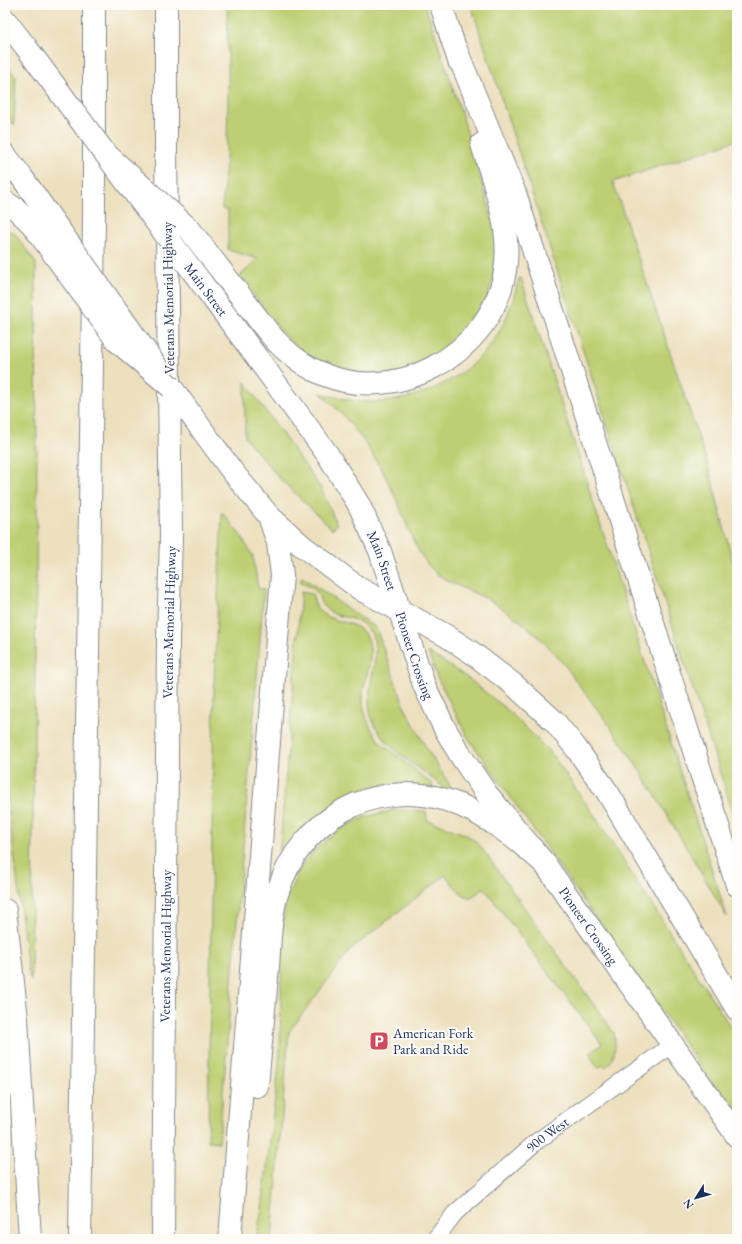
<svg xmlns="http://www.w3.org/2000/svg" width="742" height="1244" viewBox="0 0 742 1244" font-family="'EB Garamond',serif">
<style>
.green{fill:#bdcf72;stroke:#6c7f68}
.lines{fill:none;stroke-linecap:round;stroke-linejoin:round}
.minor-casing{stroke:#84888e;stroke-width:18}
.primary-casing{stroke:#84888e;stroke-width:24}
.trunk-casing{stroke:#84888e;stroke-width:24}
.motorway-casing{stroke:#84888e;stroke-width:24}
.minor{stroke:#fff;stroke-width:16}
.primary{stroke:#fff;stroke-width:22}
.trunk{stroke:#fff;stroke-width:22}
.motorway{stroke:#fff;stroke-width:22}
.primary-bridge-casing{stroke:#84888e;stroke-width:24;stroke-linecap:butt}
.trunk-bridge-casing{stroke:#84888e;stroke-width:24;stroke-linecap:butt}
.motorway-bridge-casing{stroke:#84888e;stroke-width:24;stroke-linecap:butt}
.primary-bridge{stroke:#fff;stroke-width:22}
.trunk-bridge{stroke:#fff;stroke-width:22}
.motorway-bridge{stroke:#fff;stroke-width:22}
.labels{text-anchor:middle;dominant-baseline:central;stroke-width:4;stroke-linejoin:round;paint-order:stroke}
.street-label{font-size:14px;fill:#1b2f5e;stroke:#fdfcf7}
.poi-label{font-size:14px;fill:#1b2f5e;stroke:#fdfcf7;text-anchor:start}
</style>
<rect width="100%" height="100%" fill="#fdfcf7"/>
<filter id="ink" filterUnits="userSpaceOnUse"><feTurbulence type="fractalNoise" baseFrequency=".025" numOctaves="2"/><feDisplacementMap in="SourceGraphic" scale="8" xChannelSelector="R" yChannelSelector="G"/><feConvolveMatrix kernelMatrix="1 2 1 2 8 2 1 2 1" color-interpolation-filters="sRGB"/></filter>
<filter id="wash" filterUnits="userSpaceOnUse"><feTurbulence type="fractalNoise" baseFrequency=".012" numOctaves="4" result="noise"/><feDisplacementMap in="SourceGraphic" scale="16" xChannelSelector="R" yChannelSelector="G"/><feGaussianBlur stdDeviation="0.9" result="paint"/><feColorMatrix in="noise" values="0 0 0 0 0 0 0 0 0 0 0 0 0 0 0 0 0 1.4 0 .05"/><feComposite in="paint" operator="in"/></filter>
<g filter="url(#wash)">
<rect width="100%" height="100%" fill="#ede0be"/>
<path class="green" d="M227 5H425L462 115 498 237 499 257 482 318 414 374 339 375 306 354 290 341 278 328 240 276 258 259 228 250V210L222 209C229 140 229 73 227 5Z
M471 5H737V140L613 182 709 469 737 578V825Z
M5 63 16 77 14 125 5 111Z
M5 228 15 234 36 263 37 507 31 981 28 971 5 778Z
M519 278H521L727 917C682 841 640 763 585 693 575 680 566 665 554 653 538 634 515 616 494 603 474 590 445 585 429 566 414 549 407 523 398 503 379 460 355 423 320 393 335 397 351 401 368 402 419 403 472 377 499 332 509 315 514 297 519 278Z
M245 382 321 488 337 525 332 529 278 477 245 437Z
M222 512 241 536 253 556 258 588 264 589 219 1142 208 1141 214 682Z
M302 577 376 628 405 708 427 749 456 795 444 792 442 786C418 767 384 749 372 719 360 689 390 647 365 626 355 616 340 619 329 611 318 604 322 598 316 592 312 587 306 585 300 583Z
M301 592 312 594C314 598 314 604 317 608 330 626 358 617 368 639 374 655 367 671 364 687 360 707 368 726 380 742L432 784 433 789 301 833 279 858Z
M428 652 465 676 510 712 550 752 592 812 737 1037V1114L716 1088 467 736 437 677Z
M395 810 426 811 427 820 467 835 478 843 614 1033C616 1046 616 1059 605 1068L602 1065 598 1068 589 1054 602 1044 484 888C480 890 475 896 471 897 463 899 449 880 445 875L350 950 289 1032 272 1239H256L262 1209 280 1055 282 924 287 897 300 868 314 850 338 830 365 817Z"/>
</g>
<g filter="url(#ink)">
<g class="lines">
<defs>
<g id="minor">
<path id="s1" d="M435 1239 455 1213 536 1142 672 1045"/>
</g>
<path id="primary" d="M5 155 21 176"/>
<g id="trunk">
<path d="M5 20 26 47"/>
<path id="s2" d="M258 359 328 455 359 505 380 551 424 685 444 727 459 753 486 793 545 864 737 1136"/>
<path d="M171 387 232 471 269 516 301 545 360 589 445 635 471 652 513 684 554 721 576 748 608 793 737 1009"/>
</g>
<g id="motorway">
<path d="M441 5 459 61"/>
<path d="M455 47 516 196 737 885"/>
<path d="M262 324C276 343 293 359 314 370 391 410 491 356 505 271 512 228 494 185 482 144"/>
<path d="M5 910 17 1019 30 1239"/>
<path d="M257 1086C261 1046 264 1006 268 966 270 941 270 915 278 891 301 818 375 777 449 801 485 813 517 839 545 864"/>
<path d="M80 1239 94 218V5"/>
<path id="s3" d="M163 1239 168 639 171 537 166 152V5"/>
<path d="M230 1239 282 575 278 543 269 516"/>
</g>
</defs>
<use href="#minor" class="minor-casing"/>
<use href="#primary" class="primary-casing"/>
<use href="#trunk" class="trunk-casing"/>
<use href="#motorway" class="motorway-casing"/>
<use href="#minor" class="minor"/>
<use href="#primary" class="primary"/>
<use href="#trunk" class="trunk"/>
<use href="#motorway" class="motorway"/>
<defs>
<path id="primary-bridge" d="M21 176 161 373"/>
<g id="trunk-bridge">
<path id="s4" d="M26 47 258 359"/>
</g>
<path id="motorway-bridge" d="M106 154 190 230 262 324
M5 202 16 209 32 224 117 341 171 387"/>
</defs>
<use href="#primary-bridge" class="primary-bridge-casing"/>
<use href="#trunk-bridge" class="trunk-bridge-casing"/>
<use href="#motorway-bridge" class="motorway-bridge-casing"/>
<use href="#primary-bridge" class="primary-bridge"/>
<use href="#trunk-bridge" class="trunk-bridge"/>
<use href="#motorway-bridge" class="motorway-bridge"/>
</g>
</g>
<defs>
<symbol id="parking-square" viewBox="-11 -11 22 22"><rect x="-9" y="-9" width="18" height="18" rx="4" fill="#d1495b" stroke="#fdfcf7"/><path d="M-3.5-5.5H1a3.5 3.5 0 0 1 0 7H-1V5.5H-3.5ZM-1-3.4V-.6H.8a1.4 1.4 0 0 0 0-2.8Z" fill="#fff"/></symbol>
</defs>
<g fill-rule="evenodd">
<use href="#parking-square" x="368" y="1030" width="22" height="22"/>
</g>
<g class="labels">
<g class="street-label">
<text stroke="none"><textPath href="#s4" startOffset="302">Main Street</textPath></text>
<text transform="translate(168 298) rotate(-91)">Veterans Memorial Highway</text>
<text stroke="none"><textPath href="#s2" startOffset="238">Main Street</textPath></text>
<text stroke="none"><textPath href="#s3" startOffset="617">Veterans Memorial Highway</textPath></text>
<text stroke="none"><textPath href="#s2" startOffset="338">Pioneer Crossing</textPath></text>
<text stroke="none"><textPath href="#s2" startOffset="662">Pioneer Crossing</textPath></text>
<text stroke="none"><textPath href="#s3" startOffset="293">Veterans Memorial Highway</textPath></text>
<text stroke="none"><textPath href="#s1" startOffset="154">900 West</textPath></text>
</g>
<g class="poi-label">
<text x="393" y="1033">American Fork<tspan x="393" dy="16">Park and Ride</tspan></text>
</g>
</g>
<rect width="742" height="1244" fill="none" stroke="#fdfcf7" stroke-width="20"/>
<g transform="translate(696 1198) rotate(233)" stroke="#fdfcf7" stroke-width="3" paint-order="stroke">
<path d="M0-3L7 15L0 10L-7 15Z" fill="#1b2f5e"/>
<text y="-6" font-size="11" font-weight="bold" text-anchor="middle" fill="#1b2f5e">N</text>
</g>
</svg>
